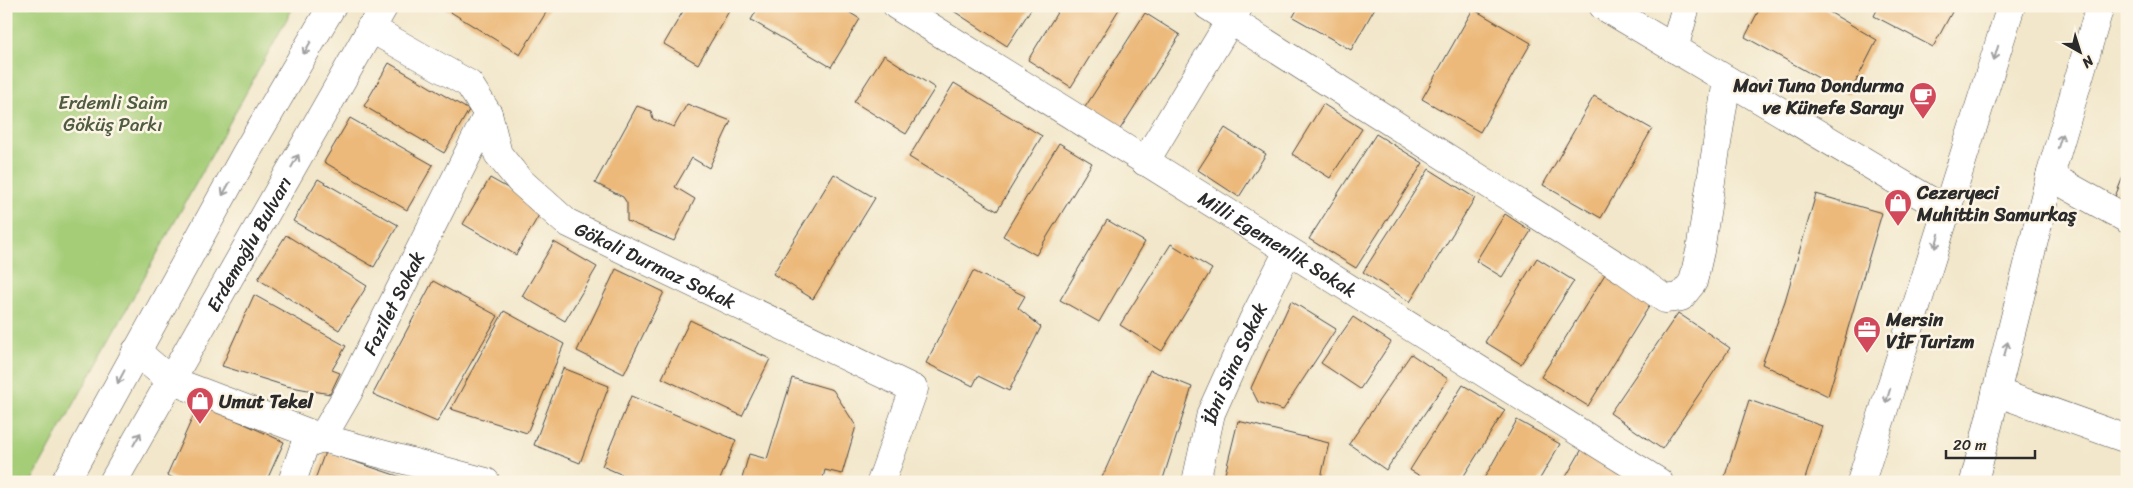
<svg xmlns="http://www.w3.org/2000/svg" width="2133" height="488" viewBox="0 0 2133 488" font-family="Sriracha,sans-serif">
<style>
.green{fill:#a5cd78;stroke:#687c52}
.building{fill:#ecb97a}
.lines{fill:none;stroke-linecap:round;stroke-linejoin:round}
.minor-casing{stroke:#494743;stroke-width:29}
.major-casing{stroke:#494743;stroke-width:29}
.highway-casing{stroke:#494743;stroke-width:29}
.minor{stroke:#fff;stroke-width:28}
.major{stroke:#fff;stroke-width:28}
.highway{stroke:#fff;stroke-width:28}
.oneway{stroke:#a0a0a0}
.labels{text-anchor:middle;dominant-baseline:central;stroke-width:5;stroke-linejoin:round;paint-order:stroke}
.poi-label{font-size:19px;font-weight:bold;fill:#2b2b2b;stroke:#fcf5e5;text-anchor:start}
.park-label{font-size:19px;fill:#505c42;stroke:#fcf5e5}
.street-label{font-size:19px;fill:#2b2b2b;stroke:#fcf5e5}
</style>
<rect width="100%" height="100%" fill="#fcf5e5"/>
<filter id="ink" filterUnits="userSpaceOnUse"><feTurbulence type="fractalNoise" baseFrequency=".02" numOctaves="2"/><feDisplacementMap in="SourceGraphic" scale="10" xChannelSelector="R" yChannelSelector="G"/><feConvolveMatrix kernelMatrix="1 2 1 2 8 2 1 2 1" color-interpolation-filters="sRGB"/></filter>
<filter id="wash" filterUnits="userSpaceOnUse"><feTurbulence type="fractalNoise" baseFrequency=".0096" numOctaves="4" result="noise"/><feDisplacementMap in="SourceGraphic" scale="20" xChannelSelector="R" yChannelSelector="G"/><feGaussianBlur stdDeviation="1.12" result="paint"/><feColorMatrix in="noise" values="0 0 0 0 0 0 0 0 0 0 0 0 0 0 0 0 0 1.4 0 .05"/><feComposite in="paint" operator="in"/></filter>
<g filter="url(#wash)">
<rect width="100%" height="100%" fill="#f2e7cb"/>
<path class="green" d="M6 6H294L31 482H6Z"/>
<g id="blocks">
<path class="building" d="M441 6H550L520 55Z
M686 6H732L698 64 664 44Z
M759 6H839L860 19 831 67 751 20Z
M946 6H1033L1007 46Z
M1061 6H1121L1071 87 1028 60Z
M1299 6H1376L1351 50 1293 17Z
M1761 6H1819L1877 40 1849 95 1745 37Z
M1879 6H1942L1952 12 1933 47 1874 16Z
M1473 9 1531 43 1480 132 1422 99Z
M1145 13 1180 35 1117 134 1082 112Z
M884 55 935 88 906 134 854 102Z
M389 63 469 110 444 153 364 106Z
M954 83 1042 136 997 211 909 157Z
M1594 96 1652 129 1601 218 1543 185Z
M687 104 731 121 709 168 692 158 675 187 695 199 674 241 627 221V203L623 197 595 183 637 106 651 111 653 119 674 127Z
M1323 104 1362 129 1330 178 1292 154Z
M350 118 433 165 407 210 324 162Z
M1225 128 1266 154 1239 197 1198 170Z
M1376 134 1423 163 1356 268 1309 239Z
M1059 143 1092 163 1036 255 1003 236Z
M2127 167V208L2112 204Z
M1429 169 1475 198 1410 302 1363 272Z
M834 174 875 198 813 299 773 274Z
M490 178 543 208 516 255 463 224Z
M318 179 398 225 374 267 293 221Z
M1816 194 1882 213 1828 396 1762 364 1785 301Z
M1505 214 1531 231 1502 277 1476 261Z
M1107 220 1145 242 1099 322 1060 300Z
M286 235 367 286 339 330 258 279Z
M554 242 597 267 565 321 522 296Z
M1171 244 1212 269 1162 351 1120 325Z
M1537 258 1574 281 1521 364 1485 342Z
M616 269 664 292 624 374 577 351Z
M973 271 1025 296 1018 308 1041 327 1009 391 978 376 973 386 926 363Z
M1607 271 1653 300 1588 406 1541 377Z
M433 281 498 316 437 422 373 394Z
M254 295 346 346 332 370 340 373 330 394 286 386 222 366Z
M1291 301 1336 329 1283 410 1258 402 1251 388Z
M504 311 564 344 527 433 451 409Z
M1678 313 1730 348 1662 449 1610 413Z
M1353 317 1391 342 1360 389 1321 363Z
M690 320 770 359 742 416 662 378Z
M1411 354 1448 379 1386 470 1349 444Z
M563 368 609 386 580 463 534 445Z
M1150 370 1192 387 1162 482H1100Z
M792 378 833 390 856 426 842 474 825 470 822 482H741L749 454 767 459Z
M1463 385 1505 410 1460 482H1430L1410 470Z
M631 396 736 440 719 482H639L602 466Z
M1749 400 1822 426 1804 482H1723Z
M199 403 284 442 266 482H182L167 475Z
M1517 420 1560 444 1538 482H1482Z
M1238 421 1329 443 1320 482H1223Z
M1582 449 1623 472 1617 482H1563Z
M325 452 404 478 402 482H314Z"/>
</g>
</g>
<g filter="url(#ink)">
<use href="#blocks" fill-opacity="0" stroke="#494743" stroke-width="1"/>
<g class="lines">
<defs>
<g id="minor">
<path id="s1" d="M897 6 1659 482"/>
<path d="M1208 6 1624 270 1665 299 1681 297 1693 282 1700 251 1727 80"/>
<path d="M1603 6 1946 210"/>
<path id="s2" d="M370 28 469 84 488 114 498 154 519 180 566 222 914 389 881 482"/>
<path d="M1674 49 1686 6"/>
<path d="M1145 162 1239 6"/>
<path d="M2050 176 2127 219"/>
<path d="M136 351 170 380 322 438 486 482"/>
<path d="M1996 392 2127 439"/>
<path id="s3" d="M292 482 305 444 322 438 348 393 488 114"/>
<path id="s4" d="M1196 482 1211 413 1253 320 1288 251"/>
</g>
<g id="major">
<path d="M65 482 246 153 332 6"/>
<path id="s5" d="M113 482 384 6"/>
</g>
<path id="highway" d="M1861 482 2011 6
M1974 482 2050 176 2100 6"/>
</defs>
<use href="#minor" class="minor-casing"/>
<use href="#major" class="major-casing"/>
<use href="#highway" class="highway-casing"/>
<use href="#minor" class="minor"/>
<use href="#major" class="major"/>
<use href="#highway" class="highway"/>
</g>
<defs><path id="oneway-shaft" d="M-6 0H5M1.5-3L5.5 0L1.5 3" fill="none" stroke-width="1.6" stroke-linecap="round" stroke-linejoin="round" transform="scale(1.25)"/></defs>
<g class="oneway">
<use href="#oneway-shaft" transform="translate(307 48) rotate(120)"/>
<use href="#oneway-shaft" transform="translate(1996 53) rotate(107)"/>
<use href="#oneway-shaft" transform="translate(2060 141) rotate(-73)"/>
<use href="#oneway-shaft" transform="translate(295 161) rotate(-60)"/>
<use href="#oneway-shaft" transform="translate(226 189) rotate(119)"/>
<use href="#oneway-shaft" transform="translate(1937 241) rotate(107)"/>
<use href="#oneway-shaft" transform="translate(2006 349) rotate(-76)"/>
<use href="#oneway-shaft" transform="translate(121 377) rotate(118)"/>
<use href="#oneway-shaft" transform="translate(1888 396) rotate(107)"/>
<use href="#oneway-shaft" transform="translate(137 439) rotate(-60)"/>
</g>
</g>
<defs>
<symbol id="cafe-pin" viewBox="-11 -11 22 30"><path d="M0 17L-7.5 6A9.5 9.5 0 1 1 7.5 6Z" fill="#d1495b" stroke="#fcf5e5"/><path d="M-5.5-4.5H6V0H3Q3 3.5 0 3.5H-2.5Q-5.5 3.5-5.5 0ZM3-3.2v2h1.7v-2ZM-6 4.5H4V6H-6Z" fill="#fff"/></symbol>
<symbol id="shop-pin" viewBox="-11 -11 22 30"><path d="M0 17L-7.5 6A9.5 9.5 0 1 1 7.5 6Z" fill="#d1495b" stroke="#fcf5e5"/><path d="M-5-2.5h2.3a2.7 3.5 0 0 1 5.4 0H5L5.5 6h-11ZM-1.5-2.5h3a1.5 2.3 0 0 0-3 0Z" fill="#fff"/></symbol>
<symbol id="office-pin" viewBox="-11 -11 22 30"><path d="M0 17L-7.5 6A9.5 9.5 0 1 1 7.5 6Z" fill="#d1495b" stroke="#fcf5e5"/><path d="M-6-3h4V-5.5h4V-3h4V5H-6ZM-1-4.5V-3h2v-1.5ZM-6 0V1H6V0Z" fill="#fff"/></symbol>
</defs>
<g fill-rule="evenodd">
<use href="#cafe-pin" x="1907" y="80" width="32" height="43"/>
<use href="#shop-pin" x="1882" y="187" width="32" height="43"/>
<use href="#office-pin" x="1851" y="314" width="32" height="43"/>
<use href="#shop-pin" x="184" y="385" width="32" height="43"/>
</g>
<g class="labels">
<g class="poi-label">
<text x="1904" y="85" text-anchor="end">Mavi Tuna Dondurma<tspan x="1904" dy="22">ve Künefe Sarayı</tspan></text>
<text x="1917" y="192">Cezeryeci<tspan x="1917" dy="22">Muhittin Samurkaş</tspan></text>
<text x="1886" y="319">Mersin<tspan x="1886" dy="22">VİF Turizm</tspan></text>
<text x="219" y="401">Umut Tekel</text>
</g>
<g class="park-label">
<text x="113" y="102">Erdemli Saim<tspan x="113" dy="22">Göküş Parkı</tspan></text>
</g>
<g class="street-label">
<text stroke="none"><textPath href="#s5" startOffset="274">Erdemoğlu Bulvarı</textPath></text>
<text stroke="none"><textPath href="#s1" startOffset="449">Milli Egemenlik Sokak</textPath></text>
<text stroke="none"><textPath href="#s2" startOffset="386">Gökali Durmaz Sokak</textPath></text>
<text stroke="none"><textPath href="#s3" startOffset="211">Fazilet Sokak</textPath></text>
<text stroke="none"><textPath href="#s4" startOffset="125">İbni Sina Sokak</textPath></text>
</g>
</g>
<rect width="2133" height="488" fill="none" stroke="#fcf5e5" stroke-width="25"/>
<g transform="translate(2080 52) rotate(141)" stroke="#fcf5e5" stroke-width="4" paint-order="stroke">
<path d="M0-4L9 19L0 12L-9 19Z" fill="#2b2b2b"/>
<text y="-8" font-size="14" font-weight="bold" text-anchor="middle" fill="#2b2b2b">N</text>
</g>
<path d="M1946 450v8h89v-8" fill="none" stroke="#2b2b2b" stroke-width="2.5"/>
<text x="1953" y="450" font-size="15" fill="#2b2b2b" stroke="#fcf5e5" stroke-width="4" paint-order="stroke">20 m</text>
</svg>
